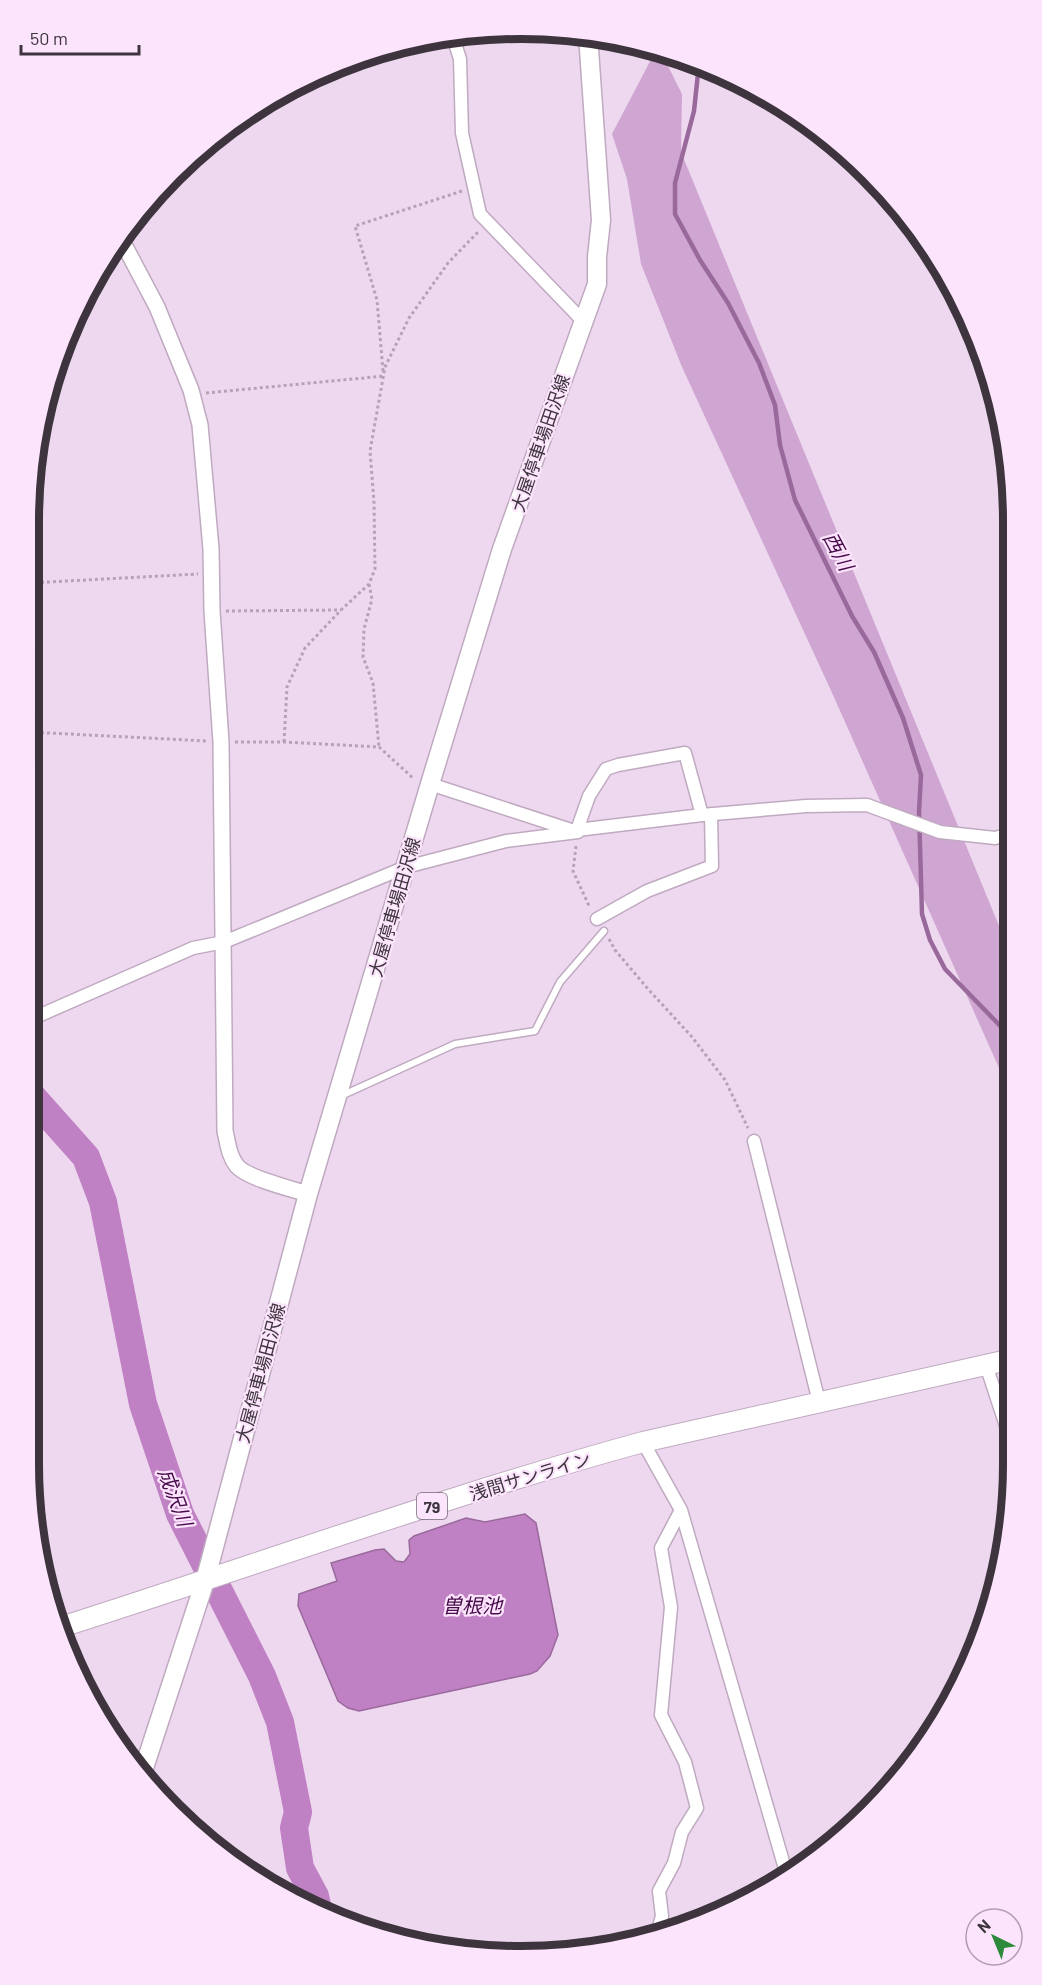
<svg xmlns="http://www.w3.org/2000/svg" width="1042" height="1985" viewBox="0 0 1042 1985" font-family="Barlow,'Noto Sans JP',sans-serif">
<style>
.green{fill:#cfa6d1}
.water{fill:#c080c4;stroke:#99699c;stroke-width:1.5}
.lines{fill:none;stroke-linecap:round;stroke-linejoin:round}
.stream{stroke:#99699c;stroke-width:4.5}
.river{stroke:#c080c4;stroke-width:28}
.service-casing{stroke:#bfaac0;stroke-width:9}
.minor-casing{stroke:#bfaac0;stroke-width:15}
.tertiary-casing{stroke:#bfaac0;stroke-width:18}
.secondary-casing{stroke:#bfaac0;stroke-width:21}
.primary-casing{stroke:#bfaac0;stroke-width:22}
.path{stroke:#b5a3b5;stroke-width:3;stroke-dasharray:3 3;stroke-linecap:butt}
.service{stroke:#fff;stroke-width:6}
.minor{stroke:#fff;stroke-width:12}
.tertiary{stroke:#fff;stroke-width:15}
.secondary{stroke:#fff;stroke-width:18}
.primary{stroke:#fff;stroke-width:20}
.labels{text-anchor:middle;dominant-baseline:central;stroke-width:4.5;stroke-linejoin:round;paint-order:stroke}
.shield{fill:#fce5fc;stroke:#766976;stroke-width:1.5}
.shield-label{font-size:16px;font-weight:bold;fill:#3d343d}
.street-label{font-size:18px;fill:#3d343d;stroke:#fce5fc}
.water-label{font-size:20px;font-style:italic;fill:#480c4c;stroke:#fce5fc}
.rim{fill:none;stroke:#3d343d;stroke-width:8}
</style>
<rect width="100%" height="100%" fill="#eed8ef"/>
<path class="green" d="M657 48 660 50 682 94 681 152 1011 955V1095L833 695 682 367 641 264 627 179 612 134Z"/>
<path class="water" d="M525 1514 536 1523 558 1635 550 1656 537 1671 530 1674 359 1711 348 1708 338 1701 298 1606 299 1594 337 1581 331 1563 375 1550 384 1549 396 1561 404 1562 410 1554 409 1540 414 1536 466 1518 485 1522Z"/>
<g class="lines">
<path class="stream" d="M699 64 694 111 675 183V214L700 260 728 303 759 363 775 405 780 445 795 500 852 616 874 652 903 718 921 775 919 812 922 914 930 940 945 969 1011 1037"/>
<path class="river" d="M29 1093 86 1157 103 1202 143 1404 180 1514 262 1676 280 1722 298 1812 294 1828 300 1868 315 1896 317 1905"/>
<defs>
<path id="service" d="M341 1096 455 1044 535 1031 560 982 604 931"/>
<path id="minor" d="M452 34 460 59 462 133 480 214 582 320
M430 784 574 831
M577 830 702 815 806 806 867 805 940 832 995 838 1010 834
M577 830 589 796 606 769 618 765 685 753 702 815
M597 919 647 891 712 866 711 814
M29 1020 193 948 224 942 406 867 506 841 578 832
M754 1141 819 1402
M986 1365 1012 1444
M643 1442 681 1510 786 1872
M656 1937 662 1916 659 1891 674 1863 682 1832 697 1808 685 1762 661 1715 671 1607 661 1548 681 1510"/>
<path id="tertiary" d="M120 237 157 307 191 390 200 425 211 549 212 611 221 742 225 1131C228 1144 229 1156 237 1166 247 1178 292 1189 308 1194
M973 328 990 384"/>
<path id="secondary" d="M142 1774 205 1581 308 1194 430 784 502 549 597 284V257L601 220 588 35"/>
<path id="primary" d="M58 1628C253 1566 446 1496 643 1442L1012 1359"/>
</defs>
<use href="#service" class="service-casing"/>
<use href="#minor" class="minor-casing"/>
<use href="#tertiary" class="tertiary-casing"/>
<use href="#secondary" class="secondary-casing"/>
<use href="#primary" class="primary-casing"/>
<path class="path" d="M383 371 377 300 355 226 462 191
M206 393 384 376
M29 583 198 574
M369 584 372 599 364 629 363 657 373 683 379 747
M226 611 341 610
M29 732 207 741
M235 742H284L379 747 414 779
M284 742 287 687 305 648 341 610 369 584 375 569 374 502 370 451 385 367 409 318 448 263 478 232
M576 846 573 871 590 908
M609 939 615 950 648 989 692 1037 725 1080 748 1128
M50 1596 54 1611"/>
<use href="#service" class="service"/>
<use href="#minor" class="minor"/>
<use href="#tertiary" class="tertiary"/>
<use href="#secondary" class="secondary"/>
<use href="#primary" class="primary"/>
</g>
<g class="labels">
<rect class="shield" x="417" y="1493" width="30" height="26" rx="4.5"/>
<g class="shield-label">
<text x="432" y="1506">79</text>
</g>
<g class="street-label">
<text transform="translate(540 443) rotate(-71)">大屋停車場田沢線</text>
<text transform="translate(394 907) rotate(-74)">大屋停車場田沢線</text>
<text transform="translate(260 1373) rotate(-75)">大屋停車場田沢線</text>
<text transform="translate(530 1476) rotate(-17)">浅間サンライン</text>
</g>
<g class="water-label">
<text transform="translate(839 551) rotate(62)">西川</text>
<text transform="translate(176 1497) rotate(69)">成沢川</text>
<text x="472" y="1605">曽根池</text>
</g>
</g>
<path d="M0 0H1042V1985H0ZM521 39H521A482 482 0 0 1 1003 521V1464A482 482 0 0 1 521 1946H521A482 482 0 0 1 39 1464V521A482 482 0 0 1 521 39Z" fill="#fce5fc" fill-rule="evenodd"/>
<path class="rim" d="M521 39H521A482 482 0 0 1 1003 521V1464A482 482 0 0 1 521 1946H521A482 482 0 0 1 39 1464V521A482 482 0 0 1 521 39Z"/>
<g transform="translate(994 1937) rotate(317)"><circle r="28" fill="#fce5fc" stroke="#b09eb0" stroke-width="1.5"/>
<path d="M0-4.5L10 22L0 15L-10 22Z" fill="#2d8a3b"/>
<text y="-9" font-size="16" font-weight="bold" text-anchor="middle" fill="#3d343d">N</text>
</g>
<path d="M21 45v9h118v-9" fill="none" stroke="#3d343d" stroke-width="3"/>
<text x="30" y="45" font-size="18" fill="#3d343d" stroke="#fce5fc" stroke-width="4.5" paint-order="stroke">50 m</text>
</svg>
